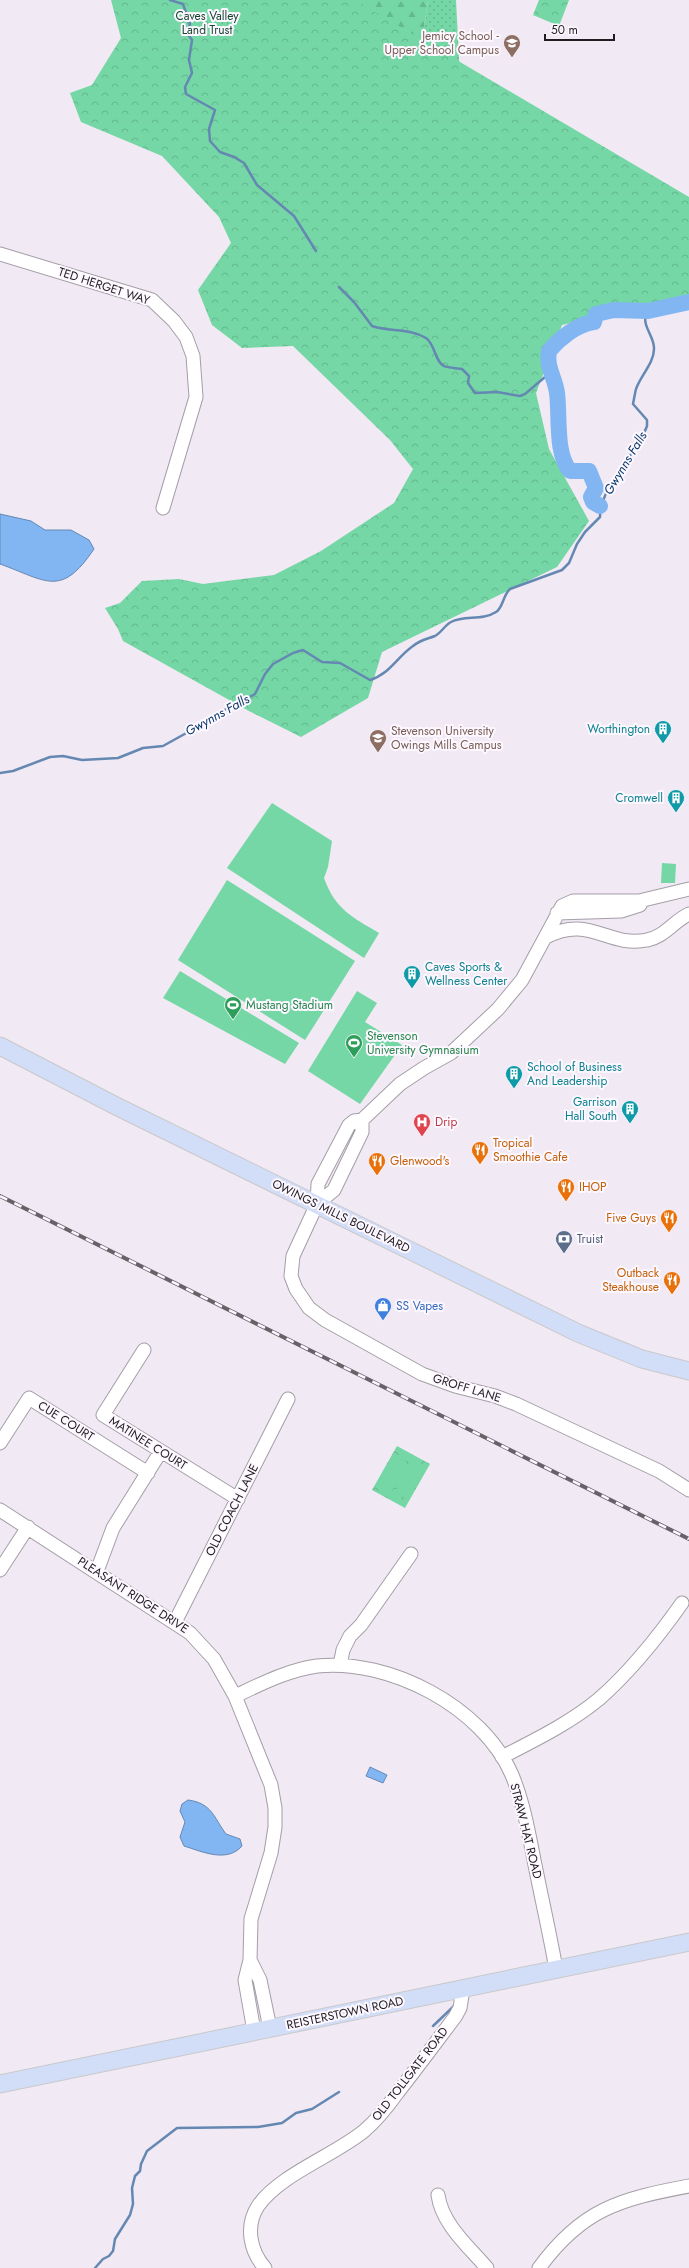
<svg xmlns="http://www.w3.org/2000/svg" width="689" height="2268" viewBox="0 0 689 2268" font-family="Jost,sans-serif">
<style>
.grass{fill:url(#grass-dots)}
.forest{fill:url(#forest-firs)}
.park{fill:url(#park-crowns)}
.garden{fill:#74d7a5}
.water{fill:#82b6f2;stroke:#6588b3}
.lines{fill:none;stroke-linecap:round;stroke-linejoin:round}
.stream{stroke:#6588b3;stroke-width:2.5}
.river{stroke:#82b6f2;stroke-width:16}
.minor-casing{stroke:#a49ea7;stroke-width:15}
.major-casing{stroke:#c9c9ca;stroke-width:19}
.minor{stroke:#fff;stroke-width:13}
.major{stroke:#d2ddf7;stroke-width:17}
.rail-casing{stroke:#676268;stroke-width:4}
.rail{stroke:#fdf7ff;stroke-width:2.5;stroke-dasharray:8;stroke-linecap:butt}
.labels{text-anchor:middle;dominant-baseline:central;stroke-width:4;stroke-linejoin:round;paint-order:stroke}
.park-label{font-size:12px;fill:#16442f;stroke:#fdf7ff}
.education-label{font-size:12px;fill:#785e54;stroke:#fdf7ff;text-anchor:end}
.street-label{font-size:12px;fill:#201d21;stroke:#fdf7ff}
.culture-label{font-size:12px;fill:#0d838f;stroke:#fdf7ff;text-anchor:end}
.leisure-label{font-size:12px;fill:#27864d;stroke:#fdf7ff;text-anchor:start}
.health-label{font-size:12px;fill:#be3a42;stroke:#fdf7ff;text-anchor:start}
.food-label{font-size:12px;fill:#c56008;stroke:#fdf7ff;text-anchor:start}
.service-label{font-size:12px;fill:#4e5e75;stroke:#fdf7ff;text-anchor:start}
.shop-label{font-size:12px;fill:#366cbe;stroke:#fdf7ff;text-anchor:start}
.water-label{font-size:13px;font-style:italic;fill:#093968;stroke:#fdf7ff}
</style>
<defs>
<pattern id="grass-dots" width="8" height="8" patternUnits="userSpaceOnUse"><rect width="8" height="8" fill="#74d7a5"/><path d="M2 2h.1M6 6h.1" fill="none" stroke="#64b88e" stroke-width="1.8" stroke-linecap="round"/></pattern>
<pattern id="forest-firs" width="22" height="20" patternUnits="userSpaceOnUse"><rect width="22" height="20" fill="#74d7a5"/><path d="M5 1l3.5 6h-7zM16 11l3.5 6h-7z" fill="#64b88e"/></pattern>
<pattern id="park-crowns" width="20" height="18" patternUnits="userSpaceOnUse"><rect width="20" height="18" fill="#74d7a5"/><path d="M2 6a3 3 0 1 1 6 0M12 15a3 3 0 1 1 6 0" fill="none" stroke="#64b88e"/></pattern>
</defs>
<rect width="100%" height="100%" fill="#f1e9f3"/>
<path class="grass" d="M428 0H456L461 98 420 56Z"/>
<path class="forest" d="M331 0H428L420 56Z"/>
<path class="park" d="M111 0H355L689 197V297H683L562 325 536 393 549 449 589 521 557 567 382 652 368 698 301 737 249 711 123 641 118 629 105 608 120 603 142 581 179 579 203 584 274 575 321 551 394 503 413 469 390 440 293 346 242 348 212 325 198 290 231 243 219 217 162 156 81 122 70 93 92 85 121 38Z
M539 0H569L559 26 533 15Z
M397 1446 430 1464 405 1508 372 1490Z"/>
<path class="garden" d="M272 803 332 841 328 867 324 878C335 909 352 917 379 933L364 958 227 868Z
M662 863 676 864 675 883H661Z
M227 880 355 961 305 1040 178 960Z
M180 971 299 1043 285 1064 163 998Z
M357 991 377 1003 365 1022 402 1045 360 1104 308 1071Z
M394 1454 407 1462 392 1491 378 1484Z
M410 1463 424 1471 408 1500 395 1492Z"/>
<path class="water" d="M0 514 31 521 45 530H71L89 540 94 549C61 598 47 581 0 564Z
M370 1767 387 1775 383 1783 366 1776Z
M188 1800C212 1803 214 1818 226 1834L240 1839 242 1846C227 1863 203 1852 184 1846L180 1837 185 1822 180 1811 182 1804Z"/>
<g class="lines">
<path class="stream" d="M170 0 183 4 190 24 187 33 192 40 189 60 192 73 185 87 186 94 215 110 209 129 210 141 220 152 234 157 244 163 257 185 294 216 316 251
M339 287 354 302 372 326C389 332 410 328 426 338 435 344 435 362 444 366 448 368 457 368 462 369L469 376 468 383 475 393 497 392 520 396 525 394 545 377 555 381
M0 773 13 771 50 757 63 756 82 760 118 758 143 748 163 746 199 726 213 716 255 694 265 674 273 664 293 653 303 650 322 662 340 663 370 680C390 674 397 657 413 646 420 640 427 639 435 636 441 633 445 625 451 622 465 615 482 621 496 612 503 608 503 595 510 589L562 570 569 563 577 544 585 532 600 517C600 486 637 454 647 426V420L633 404C634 399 635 393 636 389 641 375 654 363 654 349 655 336 639 324 648 311
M433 2026 454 2006
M95 2268 103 2259 109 2256 113 2251 115 2239 130 2215 133 2204 132 2188 135 2176 140 2171 141 2164 147 2151 177 2128 258 2127 282 2123 296 2113 312 2109 339 2092"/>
<path class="river" d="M600 506 593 502 591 497 596 488 589 471H570C555 454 560 415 557 393 555 377 546 368 549 351 559 339 577 324 594 322L596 314 614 310 648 311 689 302"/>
<defs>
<path id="minor" d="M0 254 152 300 174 321 186 337 193 356 196 397 163 508
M689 889 639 901H573L562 906 522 980 498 1009 451 1053 424 1068 400 1084 362 1120 354 1121 349 1125 318 1184 317 1204 293 1256 291 1276 296 1289 309 1308 325 1320 422 1374 455 1386 495 1396 516 1404 659 1471 689 1490
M557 913 621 911 640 905
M546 937C590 914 607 948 647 940 664 937 674 921 689 914
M317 1204 334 1190 362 1132V1120
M144 1350 103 1415 238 1499
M0 1443 29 1398 148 1473
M0 1510 190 1633 214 1659 235 1696 271 1785 275 1808V1827L271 1853 251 1919 250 1960 245 1980 254 2031
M0 1570 28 1527
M97 1571 113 1528 161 1451
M175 1622 288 1399
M340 1665 343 1650 350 1636 361 1625 411 1554
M235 1696C261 1684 288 1670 317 1666 389 1658 483 1707 512 1775 524 1804 529 1835 535 1865 542 1900 550 1935 556 1969
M502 1757C535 1740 570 1723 599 1699 631 1671 658 1637 682 1603
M250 1960 260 1980 270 2028
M438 2195C442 2224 468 2246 487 2268
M265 2268C250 2251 245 2226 258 2206 279 2175 335 2155 364 2131 377 2120 388 2106 398 2092 417 2068 436 2042 455 2017L460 2008 463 1989
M539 2268C582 2209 620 2199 689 2186"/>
<path id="major" d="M0 1046 118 1107 578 1333 642 1359 689 1371
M0 2084 689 1942"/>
</defs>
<use href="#minor" class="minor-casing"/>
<use href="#major" class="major-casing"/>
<use href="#minor" class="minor"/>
<use href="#major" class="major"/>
<defs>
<path id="rail" d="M0 1196 689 1539"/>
</defs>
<use href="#rail" class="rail-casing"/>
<use href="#rail" class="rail"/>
</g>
<defs>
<symbol id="school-pin" viewBox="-11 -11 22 30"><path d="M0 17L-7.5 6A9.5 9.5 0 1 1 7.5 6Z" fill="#8d6e63" stroke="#fdf7ff"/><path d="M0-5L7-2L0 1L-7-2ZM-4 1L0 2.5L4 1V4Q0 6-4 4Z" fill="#fff"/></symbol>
<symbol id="building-pin" viewBox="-11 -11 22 30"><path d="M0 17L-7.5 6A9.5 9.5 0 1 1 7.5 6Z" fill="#0f9aa8" stroke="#fdf7ff"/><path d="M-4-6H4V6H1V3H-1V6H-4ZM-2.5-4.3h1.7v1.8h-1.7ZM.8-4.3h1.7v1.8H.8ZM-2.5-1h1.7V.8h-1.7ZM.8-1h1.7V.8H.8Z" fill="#fff"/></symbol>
<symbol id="university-pin" viewBox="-11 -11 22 30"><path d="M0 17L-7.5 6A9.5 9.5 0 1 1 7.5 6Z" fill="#8d6e63" stroke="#fdf7ff"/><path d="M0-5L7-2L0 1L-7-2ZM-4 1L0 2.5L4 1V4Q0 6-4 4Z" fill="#fff"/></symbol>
<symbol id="stadium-pin" viewBox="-11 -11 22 30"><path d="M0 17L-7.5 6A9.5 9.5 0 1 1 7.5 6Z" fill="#2e9e5b" stroke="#fdf7ff"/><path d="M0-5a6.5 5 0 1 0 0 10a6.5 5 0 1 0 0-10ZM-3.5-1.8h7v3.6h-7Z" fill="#fff"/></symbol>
<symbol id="hospital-pin" viewBox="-11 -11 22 30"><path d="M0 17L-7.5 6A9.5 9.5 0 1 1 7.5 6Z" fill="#e0444e" stroke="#fdf7ff"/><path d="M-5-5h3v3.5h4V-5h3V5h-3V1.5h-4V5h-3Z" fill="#fff"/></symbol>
<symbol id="restaurant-pin" viewBox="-11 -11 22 30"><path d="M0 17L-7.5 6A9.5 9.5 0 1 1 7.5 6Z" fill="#e8710a" stroke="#fdf7ff"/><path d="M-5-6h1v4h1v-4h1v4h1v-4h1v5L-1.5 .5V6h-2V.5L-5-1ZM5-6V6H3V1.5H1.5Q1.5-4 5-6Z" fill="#fff"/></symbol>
<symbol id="bank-pin" viewBox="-11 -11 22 30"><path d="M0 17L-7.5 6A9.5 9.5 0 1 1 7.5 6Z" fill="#5c6f8a" stroke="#fdf7ff"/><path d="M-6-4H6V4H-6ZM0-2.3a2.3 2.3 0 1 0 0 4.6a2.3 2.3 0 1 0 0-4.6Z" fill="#fff"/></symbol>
<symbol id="shop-pin" viewBox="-11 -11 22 30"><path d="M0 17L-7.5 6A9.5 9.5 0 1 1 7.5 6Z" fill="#3f7fe0" stroke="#fdf7ff"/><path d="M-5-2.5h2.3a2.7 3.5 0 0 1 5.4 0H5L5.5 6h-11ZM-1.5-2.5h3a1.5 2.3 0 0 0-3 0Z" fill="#fff"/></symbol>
</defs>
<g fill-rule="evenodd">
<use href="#school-pin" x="502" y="33" width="20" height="27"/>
<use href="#building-pin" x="653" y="719" width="20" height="27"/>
<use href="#university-pin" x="368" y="728" width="20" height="27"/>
<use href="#building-pin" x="666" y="788" width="20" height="27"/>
<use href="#building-pin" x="402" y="964" width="20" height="27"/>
<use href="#stadium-pin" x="223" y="995" width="20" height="27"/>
<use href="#stadium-pin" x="344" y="1033" width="20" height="27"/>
<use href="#building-pin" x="504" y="1064" width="20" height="27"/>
<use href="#building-pin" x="620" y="1099" width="20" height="27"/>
<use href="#hospital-pin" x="412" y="1112" width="20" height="27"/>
<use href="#restaurant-pin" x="470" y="1140" width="20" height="27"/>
<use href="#restaurant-pin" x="367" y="1151" width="20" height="27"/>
<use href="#restaurant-pin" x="556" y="1177" width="20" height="27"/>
<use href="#restaurant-pin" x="659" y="1208" width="20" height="27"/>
<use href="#bank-pin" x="554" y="1229" width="20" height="27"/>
<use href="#restaurant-pin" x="662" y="1270" width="20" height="27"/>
<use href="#shop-pin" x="373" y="1296" width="20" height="27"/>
</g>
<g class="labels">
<g class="park-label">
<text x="207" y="16">Caves Valley<tspan x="207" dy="14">Land Trust</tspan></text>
</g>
<g class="education-label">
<text x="499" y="36">Jemicy School -<tspan x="499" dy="14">Upper School Campus</tspan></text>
<text x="391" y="731" text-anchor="start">Stevenson University<tspan x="391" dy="14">Owings Mills Campus</tspan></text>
</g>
<g class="street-label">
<text transform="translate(104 286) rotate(18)">TED HERGET WAY</text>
<text transform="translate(341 1216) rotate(26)">OWINGS MILLS BOULEVARD</text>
<text transform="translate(467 1388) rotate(17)">GROFF LANE</text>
<text transform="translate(66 1421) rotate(32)">CUE COURT</text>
<text transform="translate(148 1443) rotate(32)">MATINEE COURT</text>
<text transform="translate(232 1510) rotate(-63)">OLD COACH LANE</text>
<text transform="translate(133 1595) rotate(33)">PLEASANT RIDGE DRIVE</text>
<text transform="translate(526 1831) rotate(76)">STRAW HAT ROAD</text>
<text transform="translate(345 2013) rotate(-12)">REISTERSTOWN ROAD</text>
<text transform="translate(410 2074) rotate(-52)">OLD TOLLGATE ROAD</text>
</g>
<g class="culture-label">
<text x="650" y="729">Worthington</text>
<text x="663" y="798">Cromwell</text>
<text x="425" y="967" text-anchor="start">Caves Sports &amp;<tspan x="425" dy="14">Wellness Center</tspan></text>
<text x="527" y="1067" text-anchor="start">School of Business<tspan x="527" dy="14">And Leadership</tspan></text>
<text x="617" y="1102">Garrison<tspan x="617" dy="14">Hall South</tspan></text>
</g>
<g class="leisure-label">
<text x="246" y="1005">Mustang Stadium</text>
<text x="367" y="1036">Stevenson<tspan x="367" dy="14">University Gymnasium</tspan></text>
</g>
<g class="health-label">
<text x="435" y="1122">Drip</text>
</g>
<g class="food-label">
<text x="493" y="1143">Tropical<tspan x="493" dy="14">Smoothie Cafe</tspan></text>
<text x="390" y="1161">Glenwood's</text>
<text x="579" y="1187">IHOP</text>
<text x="656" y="1218" text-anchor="end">Five Guys</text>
<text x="659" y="1273" text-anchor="end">Outback<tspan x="659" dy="14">Steakhouse</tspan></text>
</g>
<g class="service-label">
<text x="577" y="1239">Truist</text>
</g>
<g class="shop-label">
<text x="396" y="1306">SS Vapes</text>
</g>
<g class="water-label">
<text transform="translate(625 463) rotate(-59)">Gwynns Falls</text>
<text transform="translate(217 715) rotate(-29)">Gwynns Falls</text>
</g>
</g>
<path d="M545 34v6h69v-6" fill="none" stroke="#201d21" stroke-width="2"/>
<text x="551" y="34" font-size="12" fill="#201d21" stroke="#fdf7ff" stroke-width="3" paint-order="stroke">50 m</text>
</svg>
